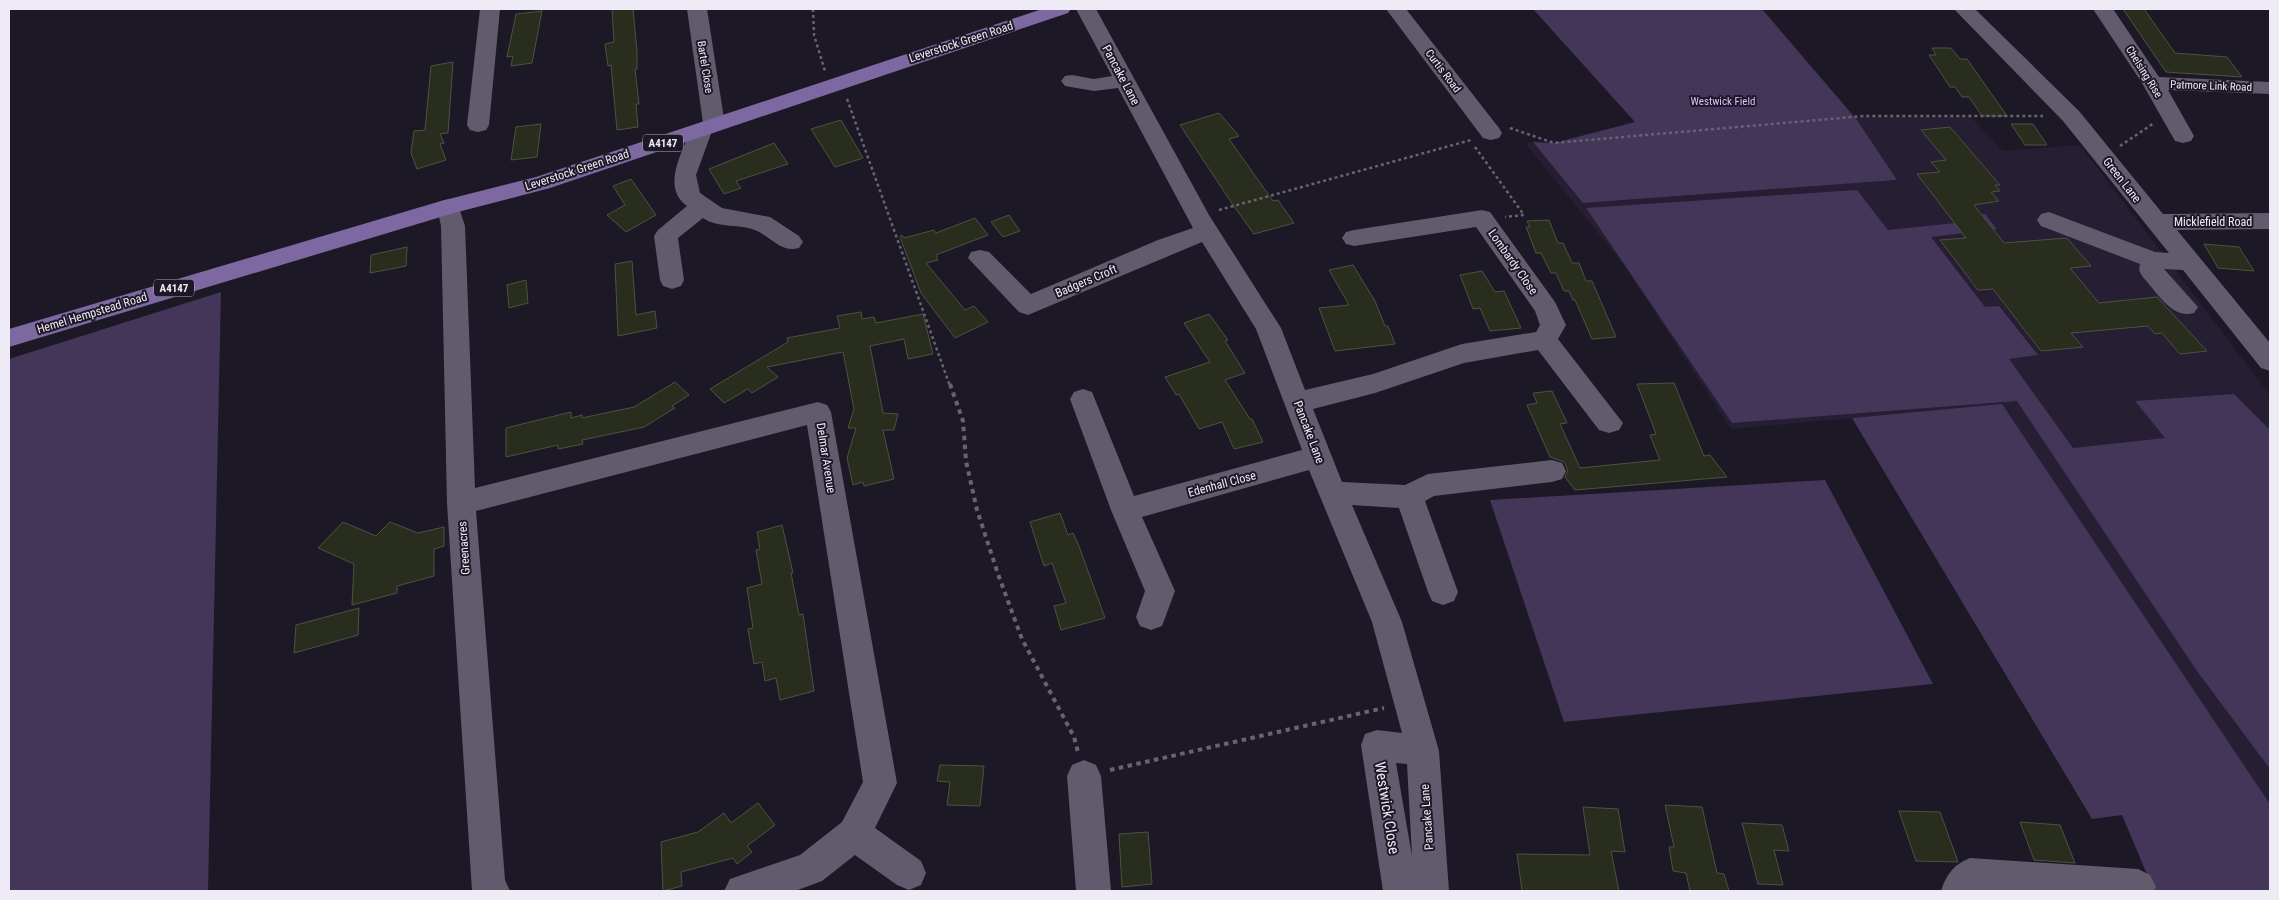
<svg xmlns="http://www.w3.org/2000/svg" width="2279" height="900" viewBox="0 0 2279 900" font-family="'Roboto Condensed',sans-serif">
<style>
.built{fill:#261e33}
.green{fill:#433659}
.building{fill:#282d1d;stroke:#4c5342}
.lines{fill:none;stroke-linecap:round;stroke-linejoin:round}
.path-far1{stroke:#686370;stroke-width:2.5;stroke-dasharray:3 3;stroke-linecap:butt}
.path{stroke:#686370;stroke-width:4;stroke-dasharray:4.5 4.5;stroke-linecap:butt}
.minor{fill:#615b6d;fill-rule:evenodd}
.major{fill:#7e68a2;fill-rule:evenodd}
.labels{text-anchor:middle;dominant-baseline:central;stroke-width:4;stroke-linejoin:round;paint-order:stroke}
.far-street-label{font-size:11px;fill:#efebf6;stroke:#1d1826}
.far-park-label{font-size:11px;fill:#d8c4ff;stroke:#1d1826}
.shield{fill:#1d1826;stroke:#b0acb8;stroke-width:1}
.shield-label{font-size:11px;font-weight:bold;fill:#efebf6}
.street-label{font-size:12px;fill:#efebf6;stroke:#1d1826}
.near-street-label{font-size:15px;fill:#efebf6;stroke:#1d1826}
</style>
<rect width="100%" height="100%" fill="#1d1826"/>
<path class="built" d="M1970 116 2003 151 2080 145 2270 395V804L2002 405 1731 429 1624 265 1525 143 1533 142 1584 203 1896 180 1855 117Z"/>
<path class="green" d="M1533 9H1762L1857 120 1897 180 1583 203 1533 142 1554 143 1635 122Z
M1857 190 1888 230 1955 223 1950 217 1985 214 1997 229 1931 237 1985 307 1999 306 2038 355 2009 359 2073 448 2165 438 2135 401 2234 394 2270 430V769L2197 671 2017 401 1732 423 1586 208Z
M221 292 208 891H9V359Z
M2002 404 2270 804V891H2154L2122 815 2092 819 1852 418Z
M1825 480 1933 684 1564 722 1490 500Z"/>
<path class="building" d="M612 9H633L637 52V69H635L639 104H636L638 127 617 130 611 65 608 66 605 44 614 42Z
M2123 9H2144L2175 53 2227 57 2242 77 2166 72Z
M542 11 532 63 511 66 513 56 507 57 516 14Z
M1932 48H1951L1960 59H1967L2007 116H1982L1969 97H1962L1955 87H1950L1929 55H1936Z
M453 62 448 133 440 134 444 143 440 144 446 160 417 169 411 153 414 131 425 130 431 66Z
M1219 113 1239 136 1229 139 1273 201 1278 200 1294 223 1254 234 1231 202 1180 125Z
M841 120 863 158 835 167 811 129Z
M541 124 537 157 511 160 516 127Z
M2011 124H2033L2047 145H2025Z
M1950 127 2000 185H1995L2000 191 1991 192 1999 201 1974 205 2004 243 2067 238 2091 266 2070 268 2099 303 2157 297 2207 351 2180 354 2162 333 2155 334 2148 326 2071 333 2083 347 2041 351 1993 289 1978 290 1940 240 1966 238 1917 174 1940 172 1931 162 1946 160 1921 130Z
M774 143 788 164 736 181 741 188 724 194 709 169Z
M631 179 656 215 626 232 607 215 625 205 613 186Z
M1009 215 1020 231 1003 237 991 222Z
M975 218 988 235 936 255 938 260 926 263 965 310 974 306 988 322 955 338 921 293 900 237 902 235 904 238 934 230 936 233Z
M1549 220 1558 243H1563L1572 263H1579L1586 281H1592L1616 337 1592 339 1575 300H1573L1569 291H1564L1556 273H1551L1541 253H1536L1526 227H1530L1527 221Z
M2204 244 2239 247 2254 271 2218 268Z
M407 247 406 266 370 273 371 255Z
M632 261 636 315 655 311 657 328 618 336 615 264Z
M1353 265 1375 301 1385 326H1388L1395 344 1335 351 1319 308 1349 305 1329 270Z
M1482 271 1495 292 1504 291 1521 328 1490 331 1480 308 1473 309 1460 275Z
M526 280 528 303 509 308 507 285Z
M861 312 862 319 874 317 876 323 923 314 933 354 908 359 904 339 870 346 883 413 898 414 894 430H883L894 479 864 486 863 482 853 485 847 458 856 428H848L854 409 843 352 767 367 778 377 752 393 748 389 724 403 710 389 788 342 787 338 840 328 837 316Z
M1209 314 1228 340 1225 341 1245 373 1225 380 1250 419H1252L1263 442 1234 449 1222 422 1199 429 1179 394 1176 395 1165 377 1210 362 1184 323Z
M675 382 689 395 672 406 675 408 644 427 582 440 583 444 558 449V445L506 457V428L571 412V418L582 415V418L634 407Z
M1674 383 1704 456 1710 455 1727 477 1575 490 1565 477 1568 470 1564 462 1550 457 1527 405 1537 403 1533 393 1552 391 1567 423 1560 424 1580 468 1660 460 1650 435 1656 434 1637 384Z
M1060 513 1068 535 1073 533 1079 546 1105 618 1061 630 1054 606 1066 603 1052 563 1044 566 1030 522Z
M343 522 376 536 390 522 418 533 444 527V546L434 549V576L397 586V593L352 605 354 564 318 548Z
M782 525 793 573H791L799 615 803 614 814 691 780 700 776 678 765 681 762 662 754 664 748 629 753 628 747 588 762 584 756 550 760 549 757 532Z
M359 608 358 635 294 653 296 625Z
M940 765 984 766 980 806 947 805 950 782 937 781Z
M758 803 775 825 747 846 752 852 737 864 733 858 681 872 682 886 663 891 661 842 698 832 724 813 731 823Z
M1665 805 1702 807 1717 873 1724 874 1729 891H1690L1686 873 1673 871 1669 847H1674Z
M1583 807 1618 809 1625 852 1611 851 1619 891H1522L1517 854 1590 855Z
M1899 811 1940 812 1958 862 1916 861Z
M2020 822 2060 825 2075 863 2034 860Z
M1742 823 1782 825 1789 851 1774 850 1783 885 1758 884Z
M1148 832 1152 884 1122 887 1119 834Z"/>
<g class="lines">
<path class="path-far1" d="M813 9 814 35 825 71
M847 99 950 386
M1510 128 1554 143 1864 116H2043
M2120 146 2154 123
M1475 147 1524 215 1505 217
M1219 210 1471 140"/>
<path class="path" d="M950 384 963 421 966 461 977 510 998 574 1022 639 1074 737 1078 752
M1110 770 1384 708"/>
<path class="minor" d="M480 9H500L489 125 486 130 478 132 470 130 467 125Z
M687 9H707L725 125 722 130 712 131 696 175 700 193 722 208 770 217 799 236 803 242 799 248C782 253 772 238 757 231 741 223 718 229 703 218L678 238 684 280 681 286 672 289 663 286 660 280 654 236 658 230 687 206C661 188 682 152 691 130L694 125 703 123Z
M1076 9H1096L1209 215 1281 328 1305 390 1373 374 1462 344 1536 332 1540 325 1535 311 1476 227 1354 246 1346 244 1342 238 1346 232 1354 230 1482 210 1490 212 1555 302 1566 325 1558 339 1623 423 1619 430 1609 433 1599 430 1538 350 1464 363 1375 393 1313 409 1342 482 1405 485 1428 474 1552 460 1562 463 1566 471 1562 479 1552 482 1434 496 1425 501 1458 592 1454 601 1443 605 1432 601 1428 592 1399 508 1352 505 1402 622 1439 751 1449 891H1383L1361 745 1365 734 1377 730 1402 733 1372 622 1309 470 1142 517 1175 591 1162 626 1151 630 1140 626 1136 617 1145 591 1111 510 1070 399 1074 392 1083 389 1092 392 1134 496 1302 450 1256 329 1202 242 1028 315 1019 312 968 258 971 252 980 250 989 252 1031 294 1158 240 1193 228 1118 88 1094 91 1065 86 1061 81 1065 76 1072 75 1094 79 1112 76ZM1396 763 1407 764 1412 856Z
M1386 9H1406L1499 128 1502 133 1499 138 1491 140 1483 138Z
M1954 9H1975L2079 111 2163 214 2270 213V229L2177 230 2270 343V371L2261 368 2183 270 2164 269 2198 307 2194 313C2172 320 2156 291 2142 276L2139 270 2140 264 2041 226 2037 220 2041 214 2049 212 2155 252 2169 253 2063 121Z
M2093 9H2113L2159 77 2270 82V94L2168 90 2194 136 2191 141 2183 143 2175 141 2142 83Z
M449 199 457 201 465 226 475 488 818 402 827 405 831 412 897 783 875 828 921 861 926 873 921 885 909 890 897 885 855 855 822 881 795 891H724L730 879 800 855 842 822 863 782 807 425 476 511 505 880 510 891H472L447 503 441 226 437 207 441 201Z
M1084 760 1096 765 1101 776 1111 891H1076L1067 776 1072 765Z
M1970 858 2138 869 2150 875 2156 887 2154 891H1941C1946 875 1954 864 1970 858Z"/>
<path class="major" d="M1042 9H1071L1068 13 550 188 454 213 9 347V329L441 201 536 177Z"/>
</g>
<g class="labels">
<g class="far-street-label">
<text transform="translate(705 67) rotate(81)">Bartel Close</text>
<text transform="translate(1443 71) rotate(53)">Curtis Road</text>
<text transform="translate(2144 72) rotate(58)">Chelsing Rise</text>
<text transform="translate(2211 86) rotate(2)">Patmore Link Road</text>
</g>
<g class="far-park-label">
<text x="1723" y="101">Westwick Field</text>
</g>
<g class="shield">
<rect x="643" y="134.5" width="40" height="17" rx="4"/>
<rect x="154" y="279.5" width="40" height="17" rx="4"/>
</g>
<g class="shield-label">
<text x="663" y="143">A4147</text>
<text x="174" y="288">A4147</text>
</g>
<g class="street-label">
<text transform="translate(961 42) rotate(-18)">Leverstock Green Road</text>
<text transform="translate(1121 75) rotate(62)">Pancake Lane</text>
<text transform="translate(577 170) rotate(-18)">Leverstock Green Road</text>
<text transform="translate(2122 180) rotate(52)">Green Lane</text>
<text x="2213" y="222">Micklefield Road</text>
<text transform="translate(1513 262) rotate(55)">Lombardy Close</text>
<text transform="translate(1086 281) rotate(-23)">Badgers Croft</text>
<text transform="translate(92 313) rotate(-17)">Hemel Hempstead Road</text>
<text transform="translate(1309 432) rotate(69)">Pancake Lane</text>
<text transform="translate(826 458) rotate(81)">Delmar Avenue</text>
<text transform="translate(1222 484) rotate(-15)">Edenhall Close</text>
<text transform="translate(464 548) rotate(-94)">Greenacres</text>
<text transform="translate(1427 817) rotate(-94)">Pancake Lane</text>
</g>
<g class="near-street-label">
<text transform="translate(1387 808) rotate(81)">Westwick Close</text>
</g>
</g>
<rect width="2279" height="900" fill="none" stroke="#efebf6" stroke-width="20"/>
</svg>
